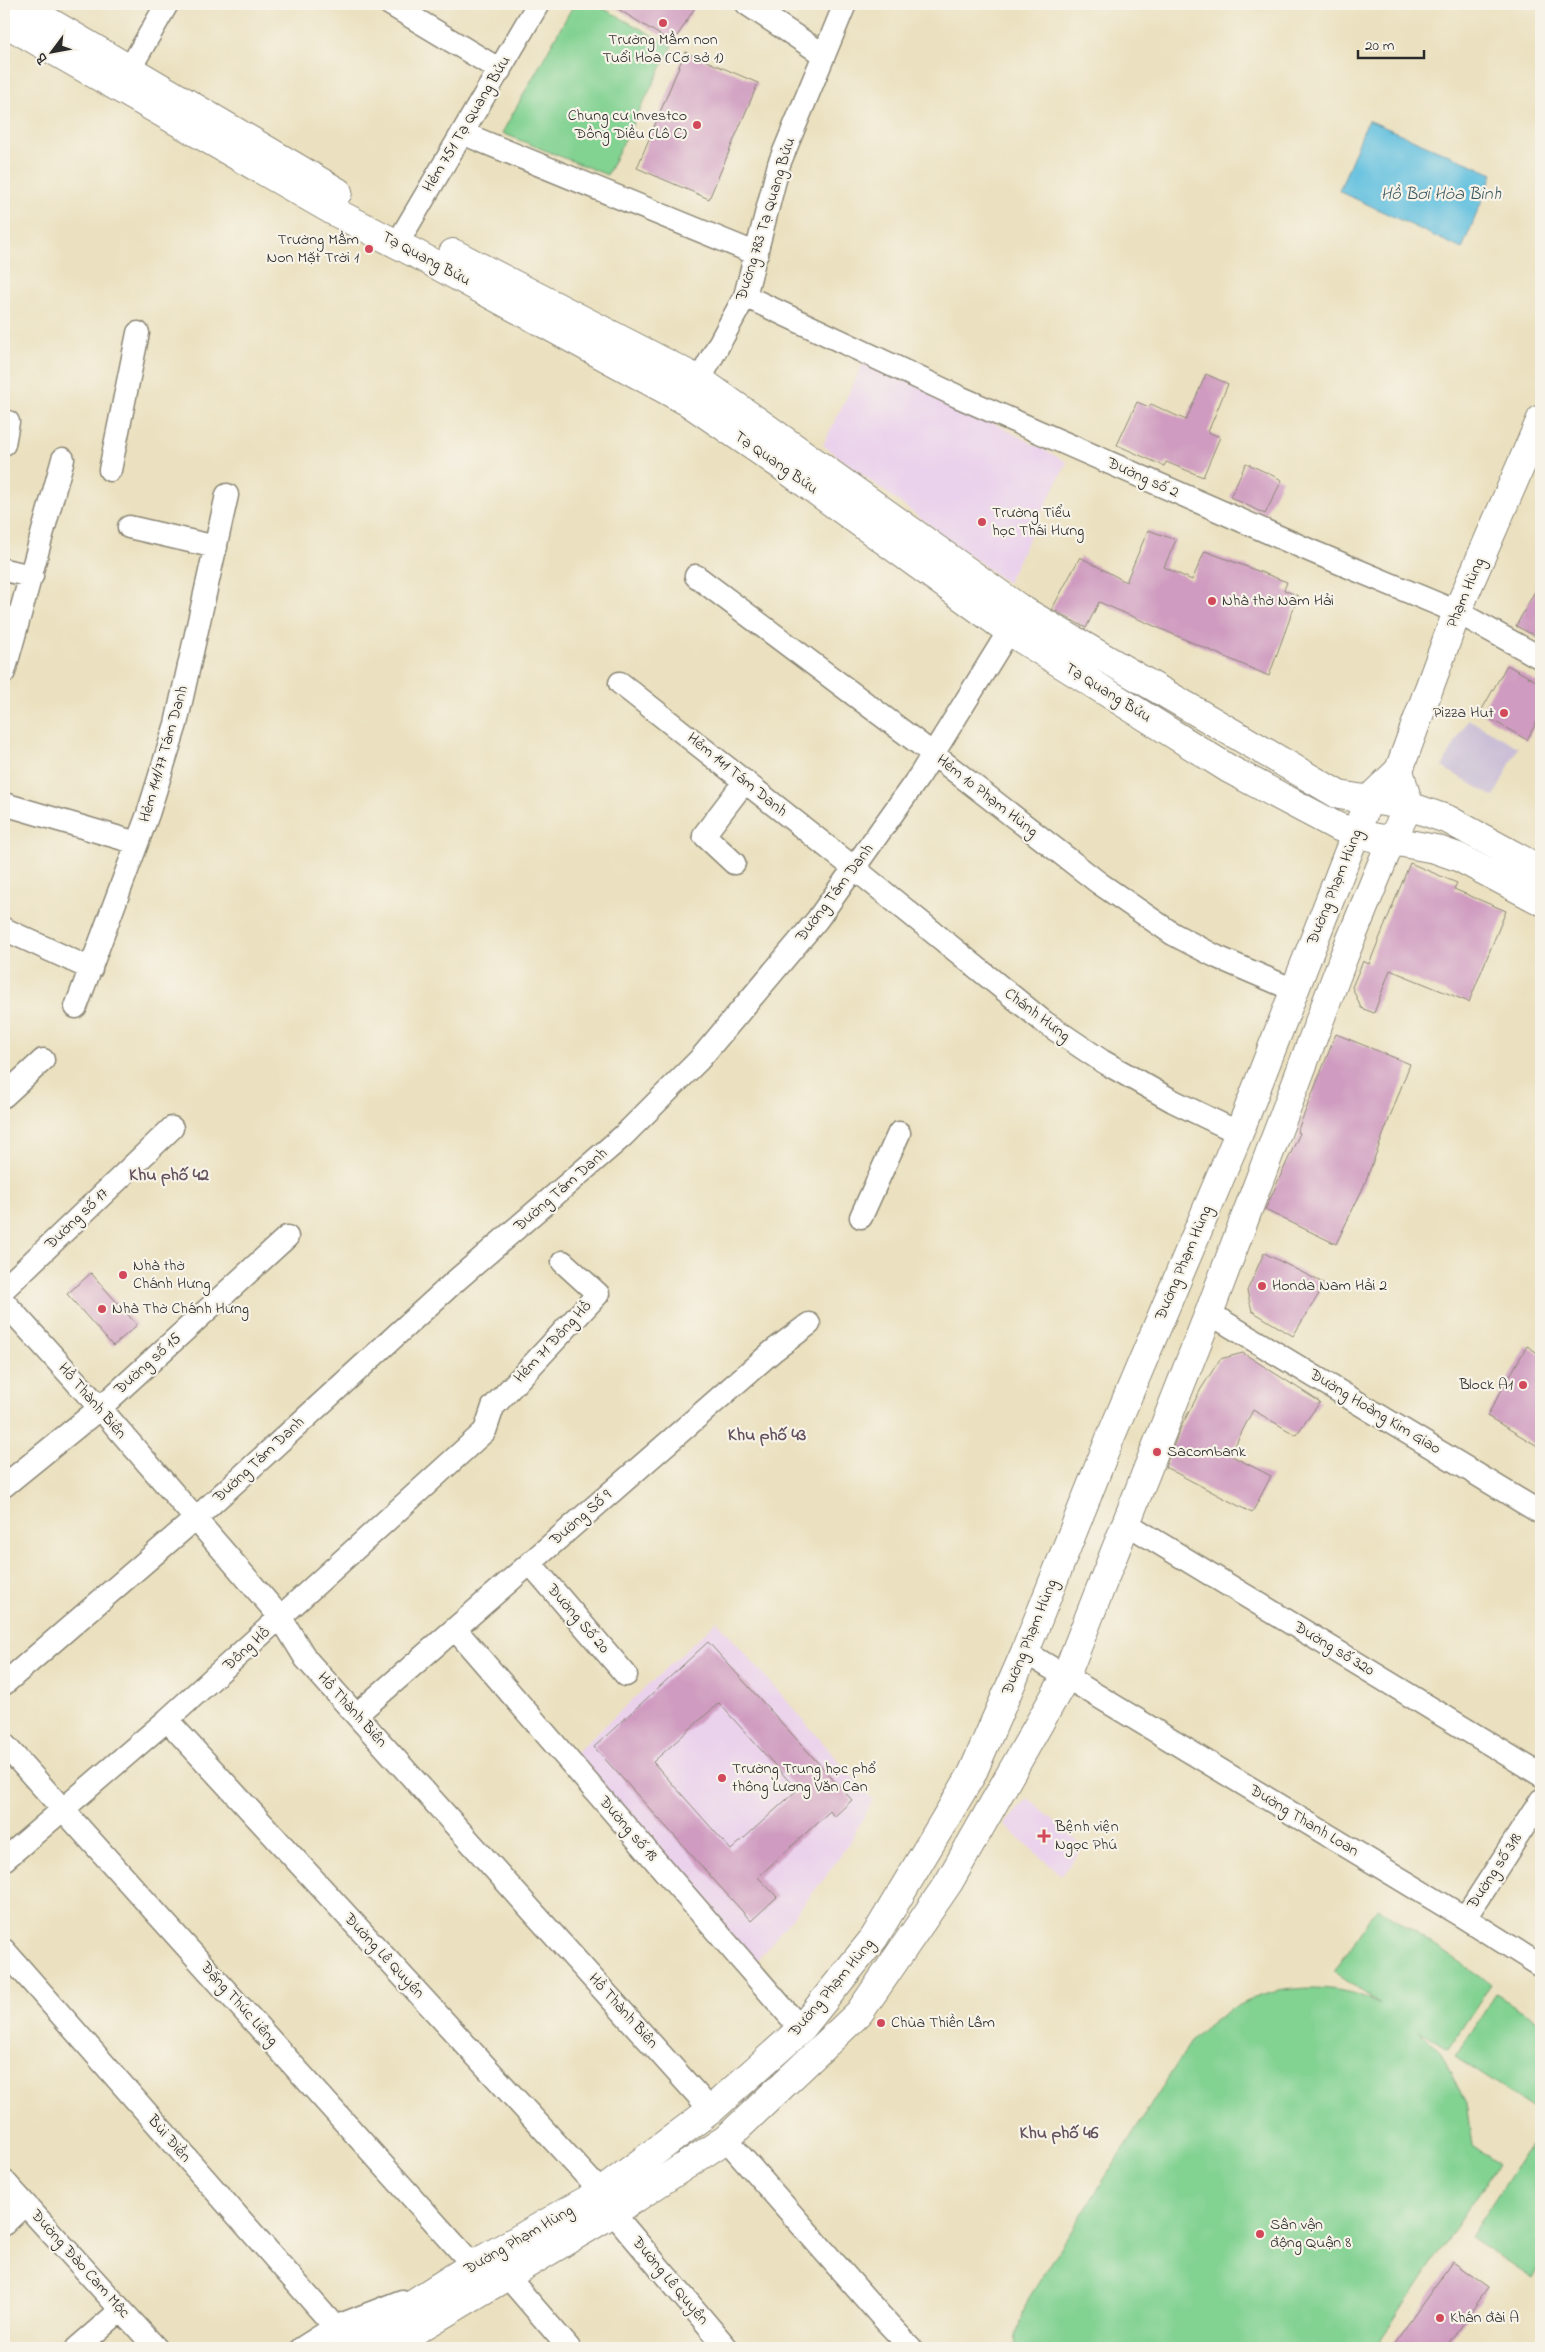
<svg xmlns="http://www.w3.org/2000/svg" width="1545" height="2352" viewBox="0 0 1545 2352" font-family="'Indie Flower',sans-serif">
<style>
.built{fill:#ead1ec}
.industrial{fill:#cabfd6}
.green{fill:#82d292;stroke:#567e5e}
.water{fill:#61c0df;stroke:#467685}
.building{fill:#cf9bc0;fill-rule:evenodd}
.lines{fill:none;stroke-linecap:round;stroke-linejoin:round}
.minor-casing{stroke:#8b8676;stroke-width:25}
.secondary-casing{stroke:#8b8676;stroke-width:30}
.primary-casing{stroke:#8b8676;stroke-width:30}
.minor{stroke:#fff;stroke-width:22}
.secondary{stroke:#fff;stroke-width:28}
.primary{stroke:#fff;stroke-width:28}
.poi-dot{fill:#d1495b;stroke:#f7f3e8;stroke-width:2}
.labels{text-anchor:middle;dominant-baseline:central;stroke-width:4.5;stroke-linejoin:round;paint-order:stroke}
.poi-label{font-size:16px;fill:#2b2b2b;stroke:#f7f3e8;text-anchor:start}
.street-label{font-size:16px;fill:#2b2b2b;stroke:#f7f3e8}
.water-label{font-size:18px;font-style:italic;fill:#3b5861;stroke:#f7f3e8}
.neighbourhood-label{font-size:18px;font-weight:bold;fill:#64525f;stroke:#f7f3e8}
</style>
<rect width="100%" height="100%" fill="#f7f3e8"/>
<filter id="ink" filterUnits="userSpaceOnUse"><feTurbulence type="fractalNoise" baseFrequency=".02" numOctaves="2"/><feDisplacementMap in="SourceGraphic" scale="10" xChannelSelector="R" yChannelSelector="G"/><feConvolveMatrix kernelMatrix="1 2 1 2 8 2 1 2 1" color-interpolation-filters="sRGB"/></filter>
<filter id="wash" filterUnits="userSpaceOnUse"><feTurbulence type="fractalNoise" baseFrequency=".0096" numOctaves="4" result="noise"/><feDisplacementMap in="SourceGraphic" scale="20" xChannelSelector="R" yChannelSelector="G"/><feGaussianBlur stdDeviation="1.12" result="paint"/><feColorMatrix in="noise" values="0 0 0 0 0 0 0 0 0 0 0 0 0 0 0 0 0 1.4 0 .05"/><feComposite in="paint" operator="in"/></filter>
<g filter="url(#wash)">
<rect width="100%" height="100%" fill="#ebe1c0"/>
<path class="built" d="M867 356 1067 462 1007 583 823 445Z
M717 1621 873 1800 852 1838 824 1879 754 1964 572 1756Z
M1028 1798 1084 1847 1061 1875 1004 1825Z"/>
<path class="industrial" d="M1468 719 1518 747 1494 797 1442 767Z"/>
<path class="green" d="M574 4H595L672 46 607 175 502 133Z
M1378 1907 1491 1984 1448 2049 1418 2030 1440 2052 1466 2103 1472 2146 1498 2164 1376 2348H1015L1016 2335 1025 2304 1192 2040C1208 2025 1225 2011 1245 2002 1286 1983 1341 1983 1380 2004L1334 1972Z
M1496 1994 1541 2023V2113L1455 2057Z
M1541 2128V2263L1532 2278 1470 2237Z"/>
<path class="water" d="M1368 120 1493 174 1462 249 1339 191Z"/>
<g id="blocks">
<path class="building" d="M610 4H697L673 43Z
M685 52 758 83 709 199 637 168Z
M1206 374 1228 384 1208 432 1220 437 1203 477 1166 462 1164 466 1117 445 1137 402 1149 407 1151 404 1186 420Z
M1246 463 1282 480 1265 514 1230 497Z
M1148 530 1176 540 1164 567 1192 580 1205 551 1287 582 1284 590 1298 596 1269 676 1099 602 1086 628 1052 609 1080 557 1126 582Z
M1541 580V639L1516 626Z
M1507 665 1541 684V714L1527 740 1480 713Z
M1410 863 1457 883 1454 889 1506 911 1469 1002 1390 970 1374 1013 1361 1008 1352 987 1363 961 1369 964Z
M1336 1034 1410 1064 1363 1188 1336 1244 1265 1210 1300 1133 1297 1132Z
M1264 1253 1325 1284 1293 1336 1252 1311 1247 1291Z
M91 1273 137 1325 113 1346 67 1294Z
M1527 1346 1541 1355V1448L1487 1416Z
M1243 1353 1320 1402 1296 1435 1253 1410 1230 1455 1271 1476 1252 1513 1165 1467 1181 1427 1201 1389 1220 1359Z
M708 1642 852 1800 834 1817 830 1811 758 1877 777 1897 751 1921 594 1747ZM719 1703 797 1790 731 1850 653 1762Z
M1452 2262 1488 2288 1445 2348H1391Z"/>
</g>
</g>
<g filter="url(#ink)">
<use href="#blocks" fill-opacity="0" stroke="#8b8676" stroke-width="1"/>
<g class="lines">
<defs>
<path id="minor" d="M390 4 500 70
M747 4 824 55
M121 84 167 4
M462 133 757 254
M397 244 538 4
M745 296 957 396 1311 551 1457 612 1541 658
M692 394 745 296 779 164 845 4
M4 444 8 422
M110 470 138 333
M129 527 216 547
M4 570 32 576
M696 576 933 754 1099 883 1173 934 1217 957 1294 990
M4 672 63 459
M620 683 854 868 1044 1022 1102 1061 1173 1101 1239 1133
M4 804 137 843
M734 863 704 835 745 781
M4 929 91 969
M76 1007 148 814 176 724 227 495
M4 1096 43 1060
M861 1217 899 1133
M4 1289 172 1128
M4 1302 100 1408 281 1618 306 1659 356 1715 711 2110
M1209 1313 1541 1513
M4 1486 100 1408 287 1237
M1126 1523 1541 1775
M530 1563 626 1675
M455 1629 801 2029
M1025 1652 1465 1918 1541 1966
M4 1684 195 1519 452 1284 623 1136 699 1060 817 920 920 775 1009 631 1016 616
M356 1715 773 1351 809 1324
M167 1720 601 2192
M4 1744 473 2265
M4 1860 167 1720 485 1431 493 1407 598 1294 563 1262
M1465 1918 1541 1800
M4 1950 335 2327
M726 2139 880 2315 911 2348
M4 2181 156 2348
M613 2213 727 2348
M4 2224 25 2204
M507 2276 569 2348
M77 2348 121 2310
M302 2348 335 2327 402 2301"/>
<path id="secondary" d="M19 4 338 192
M4 22 335 212 420 256 688 402 779 464 1009 631 1229 769 1336 826 1357 834 1435 849 1458 857 1541 901
M453 253 701 381 1019 608 1339 795 1409 806 1449 820 1541 870"/>
<path id="primary" d="M343 2348 473 2265 601 2192 711 2110 801 2029 874 1938 972 1774 1025 1652 1111 1436 1239 1133 1369 799 1399 770 1457 612 1541 419
M386 2348 613 2213 726 2139 859 2013 949 1882 1065 1678 1209 1313 1344 956 1391 841 1409 806 1399 770"/>
</defs>
<use href="#minor" class="minor-casing"/>
<use href="#secondary" class="secondary-casing"/>
<use href="#primary" class="primary-casing"/>
<use href="#minor" class="minor"/>
<use href="#secondary" class="secondary"/>
<use href="#primary" class="primary"/>
</g>
</g>
<g class="poi-dot">
<circle cx="663" cy="23" r="5"/>
<circle cx="697" cy="125" r="5"/>
<circle cx="369" cy="249" r="5"/>
<circle cx="982" cy="522" r="5"/>
<circle cx="1212" cy="601" r="5"/>
<circle cx="1504" cy="713" r="5"/>
<circle cx="123" cy="1275" r="5"/>
<circle cx="1262" cy="1286" r="5"/>
<circle cx="102" cy="1309" r="5"/>
<circle cx="1523" cy="1385" r="5"/>
<circle cx="1157" cy="1452" r="5"/>
<circle cx="722" cy="1778" r="5"/>
<path d="M1041.5 1828.5h5v5h5v5h-5v5h-5v-5h-5v-5h5z"/>
<circle cx="881" cy="2023" r="5"/>
<circle cx="1260" cy="2234" r="5"/>
<circle cx="1440" cy="2318" r="5"/>
</g>
<g class="labels">
<g class="poi-label">
<text x="663" y="40" text-anchor="middle">Trường Mầm non<tspan x="663" dy="18">Tuổi Hoa (Cơ sở 1)</tspan></text>
<text x="687" y="116" text-anchor="end">Chung cư Investco<tspan x="687" dy="18">Đồng Diều (Lô C)</tspan></text>
<text x="359" y="240" text-anchor="end">Trường Mầm<tspan x="359" dy="18">Non Mặt Trời 1</tspan></text>
<text x="992" y="513">Trường Tiểu<tspan x="992" dy="18">học Thái Hưng</tspan></text>
<text x="1222" y="601">Nhà thờ Nam Hải</text>
<text x="1494" y="713" text-anchor="end">Pizza Hut</text>
<text x="133" y="1266">Nhà thờ<tspan x="133" dy="18">Chánh Hưng</tspan></text>
<text x="1272" y="1286">Honda Nam Hải 2</text>
<text x="112" y="1309">Nhà Thờ Chánh Hưng</text>
<text x="1513" y="1385" text-anchor="end">Block A1</text>
<text x="1167" y="1452">Sacombank</text>
<text x="732" y="1769">Trường Trung học phổ<tspan x="732" dy="18">thông Lương Văn Can</tspan></text>
<text x="1055" y="1827">Bệnh viện<tspan x="1055" dy="18">Ngọc Phú</tspan></text>
<text x="891" y="2023">Chùa Thiền Lâm</text>
<text x="1270" y="2225">Sân vận<tspan x="1270" dy="18">động Quận 8</tspan></text>
<text x="1450" y="2318">Khán đài A</text>
</g>
<g class="street-label">
<text transform="translate(467 124) rotate(-59)">Hẻm 751 Tạ Quang Bửu</text>
<text transform="translate(766 219) rotate(-73)">Đường 783 Tạ Quang Bửu</text>
<text transform="translate(426 259) rotate(28)">Tạ Quang Bửu</text>
<text transform="translate(776 463) rotate(35)">Tạ Quang Bửu</text>
<text transform="translate(1143 478) rotate(24)">Đường số 2</text>
<text transform="translate(1466 593) rotate(-67)">Phạm Hùng</text>
<text transform="translate(1108 693) rotate(32)">Tạ Quang Bửu</text>
<text transform="translate(164 754) rotate(-74)">Hẻm 141/77 Tám Danh</text>
<text transform="translate(737 775) rotate(39)">Hẻm 141 Tám Danh</text>
<text transform="translate(987 796) rotate(38)">Hẻm 10 Phạm Hùng</text>
<text transform="translate(1335 887) rotate(-68)">Đường Phạm Hùng</text>
<text transform="translate(835 893) rotate(-53)">Đường Tám Danh</text>
<text transform="translate(1037 1015) rotate(37)">Chánh Hưng</text>
<text transform="translate(561 1190) rotate(-41)">Đường Tám Danh</text>
<text transform="translate(77 1219) rotate(-44)">Đường số 17</text>
<text transform="translate(1184 1263) rotate(-67)">Đường Phạm Hùng</text>
<text transform="translate(553 1342) rotate(-47)">Hẻm 71 Đông Hồ</text>
<text transform="translate(148 1364) rotate(-42)">Đường số 15</text>
<text transform="translate(92 1401) rotate(49)">Hồ Thành Biên</text>
<text transform="translate(1375 1412) rotate(31)">Đường Hoàng Kim Giao</text>
<text transform="translate(259 1460) rotate(-43)">Đường Tám Danh</text>
<text transform="translate(581 1518) rotate(-41)">Đường Số 9</text>
<text transform="translate(578 1619) rotate(49)">Đường Số 20</text>
<text transform="translate(1030 1637) rotate(-68)">Đường Phạm Hùng</text>
<text transform="translate(247 1649) rotate(-42)">Đông Hồ</text>
<text transform="translate(1334 1649) rotate(31)">Đường số 320</text>
<text transform="translate(352 1710) rotate(48)">Hồ Thành Biên</text>
<text transform="translate(1304 1821) rotate(31)">Đường Thanh Loan</text>
<text transform="translate(628 1829) rotate(49)">Đường số 18</text>
<text transform="translate(1495 1871) rotate(-57)">Đường số 318</text>
<text transform="translate(384 1956) rotate(47)">Đường Lê Quyên</text>
<text transform="translate(832 1988) rotate(-50)">Đường Phạm Hùng</text>
<text transform="translate(239 2004) rotate(48)">Đặng Thúc Liêng</text>
<text transform="translate(623 2011) rotate(48)">Hồ Thành Biên</text>
<text transform="translate(169 2139) rotate(49)">Bùi Điền</text>
<text transform="translate(519 2240) rotate(-30)">Đường Phạm Hùng</text>
<text transform="translate(80 2264) rotate(48)">Đường Đào Cam Mộc</text>
<text transform="translate(670 2281) rotate(50)">Đường Lê Quyên</text>
</g>
<g class="water-label">
<text x="1441" y="195">Hồ Bơi Hòa Bình</text>
</g>
<g class="neighbourhood-label">
<text x="169" y="1176">Khu phố 42</text>
<text x="767" y="1436">Khu phố 43</text>
<text x="1059" y="2134">Khu phố 46</text>
</g>
</g>
<rect width="1545" height="2352" fill="none" stroke="#f7f3e8" stroke-width="20"/>
<g transform="translate(52 52) rotate(238)" stroke="#f7f3e8" stroke-width="4" paint-order="stroke">
<path d="M0-4L9 19L0 12L-9 19Z" fill="#2b2b2b"/>
<text y="-8" font-size="14" font-weight="bold" text-anchor="middle" fill="#2b2b2b">B</text>
</g>
<path d="M1358 50v8h66v-8" fill="none" stroke="#2b2b2b" stroke-width="2.5"/>
<text x="1365" y="50" font-size="15" fill="#2b2b2b" stroke="#f7f3e8" stroke-width="4" paint-order="stroke">20 m</text>
</svg>
